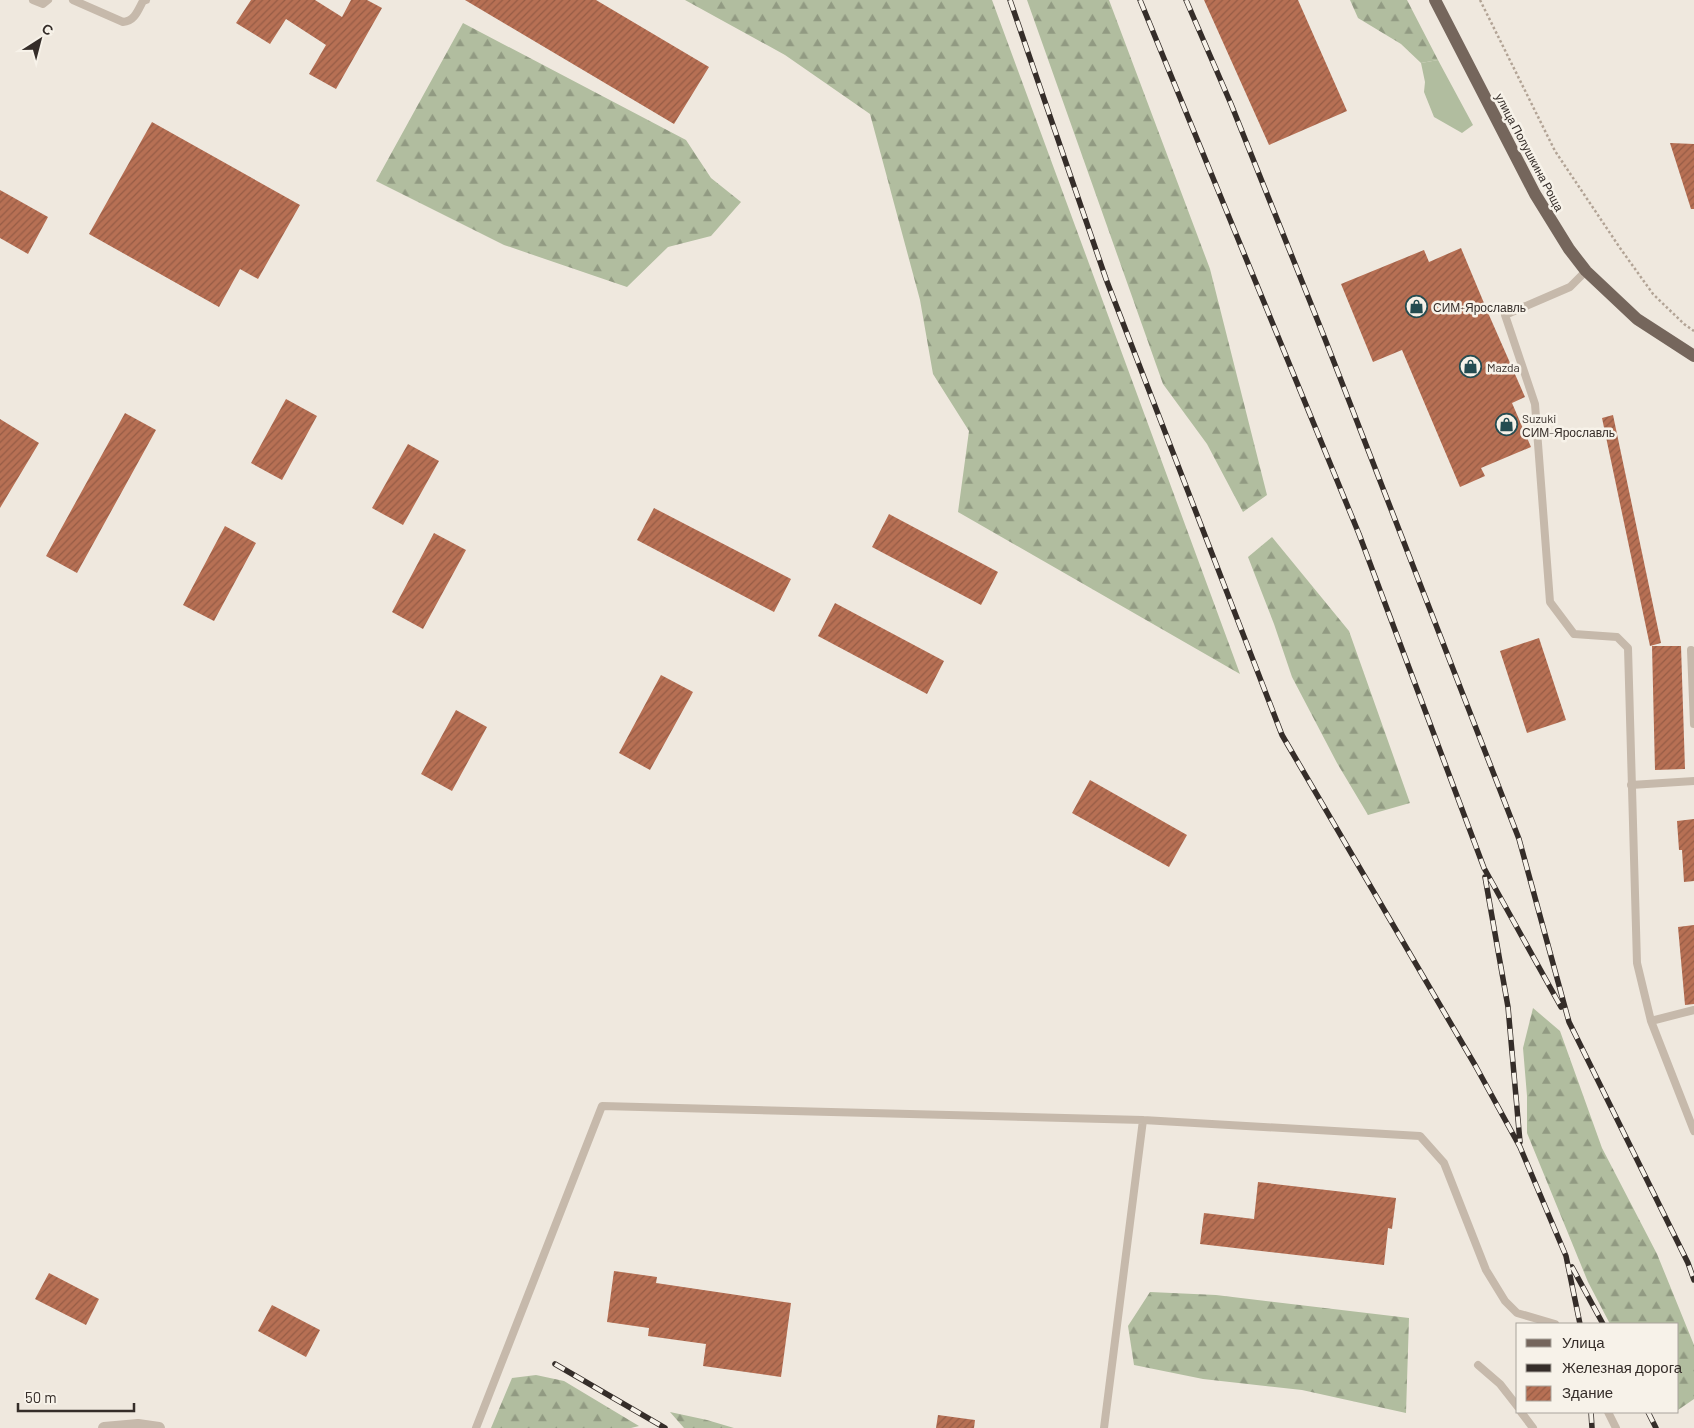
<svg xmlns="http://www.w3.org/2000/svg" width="1694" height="1428" viewBox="0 0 1694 1428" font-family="Barlow,sans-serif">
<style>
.grass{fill:#b1bd9f}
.forest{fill:url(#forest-firs)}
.building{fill:url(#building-hatch)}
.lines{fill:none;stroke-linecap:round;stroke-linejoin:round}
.path{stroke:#b2a395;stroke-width:2.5;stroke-dasharray:2.5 2.5;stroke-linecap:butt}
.lane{stroke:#c6b9ab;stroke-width:8}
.street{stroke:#c6b9ab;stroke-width:12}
.primary{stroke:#75665c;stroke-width:12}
.rail-casing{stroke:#352d29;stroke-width:5.5}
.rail{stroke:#f7f2e9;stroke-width:4;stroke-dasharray:11;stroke-linecap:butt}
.labels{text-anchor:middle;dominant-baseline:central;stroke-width:5;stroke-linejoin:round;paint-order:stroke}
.street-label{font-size:12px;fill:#352d29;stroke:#f7f2e9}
.poi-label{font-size:12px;fill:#352d29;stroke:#f7f2e9;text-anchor:start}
</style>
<defs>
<pattern id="forest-firs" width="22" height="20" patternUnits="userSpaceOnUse" patternTransform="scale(1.25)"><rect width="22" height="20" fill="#b1bd9f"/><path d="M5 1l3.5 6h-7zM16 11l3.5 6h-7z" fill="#919a82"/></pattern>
<pattern id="building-hatch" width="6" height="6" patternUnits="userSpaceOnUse" patternTransform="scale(1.25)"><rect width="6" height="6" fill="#b77054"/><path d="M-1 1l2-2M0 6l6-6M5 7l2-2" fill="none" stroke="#965c46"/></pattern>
</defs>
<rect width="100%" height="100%" fill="#efe8de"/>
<path class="grass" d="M1438 60 1473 125 1462 133 1434 117 1424 92 1425 82 1421 63Z"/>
<path class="forest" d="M685 0H992L1240 674 958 512 969 431 933 374 920 300 870 114 785 55Z
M1027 0H1109L1210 269 1267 495 1243 512 1207 444 1163 384Z
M1350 0H1407L1438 60 1421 63 1401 44 1358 18Z
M463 23 686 140 711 178 741 202 711 236 668 247 627 287 504 245 376 181Z
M1272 537 1349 631 1410 803 1368 815 1337 763 1292 677 1274 624 1248 557Z
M1533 1008 1560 1031 1602 1148 1657 1254 1694 1345V1399L1678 1410V1324H1610L1588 1282 1527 1133V1096L1523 1048Z
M1150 1292 1216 1295 1409 1318 1406 1413 1302 1390 1203 1379 1134 1365 1128 1326Z
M536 1375 564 1381 639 1426 631 1428H491L512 1378Z
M670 1412 707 1420 734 1428H684Z"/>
<path class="building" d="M251 0H315L342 17 351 0H367L382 8 336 89 309 74 326 45 286 19 270 44 236 23Z
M465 0H596L709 67 674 124Z
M1204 0H1298L1347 111 1269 145Z
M152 122 300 205 258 279 240 269 219 307 89 234Z
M1670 143 1694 144V209H1691Z
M0 190 48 217 28 254 0 238Z
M1461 248 1489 315 1525 397 1512 403 1531 447 1481 468 1485 476 1460 487 1402 350 1373 362 1341 284 1424 250 1429 262Z
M286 399 317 416 282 480 251 463Z
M125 413 156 430 77 573 46 556Z
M1613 415 1661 643 1650 646 1602 418Z
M0 419 39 443 0 508Z
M408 444 439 461 403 525 372 508Z
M654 508 791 579 774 612 637 540Z
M889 514 998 572 981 605 872 547Z
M225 526 256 543 214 621 183 605Z
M434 533 466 550 423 629 392 612Z
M835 603 944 661 927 694 818 636Z
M1539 638 1566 720 1527 733 1500 651Z
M1652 646H1681L1685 769 1655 770Z
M661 675 693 692 650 770 619 753Z
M456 710 487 727 452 791 421 774Z
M1090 780 1187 835 1169 867 1072 813Z
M1694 819V881L1684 882 1682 850H1679L1677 821Z
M1694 925V1004L1685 1005 1678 927Z
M1258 1182 1396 1198 1392 1229 1388 1228 1384 1265 1200 1244 1204 1213 1254 1219Z
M614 1271 657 1277 656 1283 791 1303 781 1377 703 1366 706 1344 648 1336 649 1328 607 1322Z
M49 1273 99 1299 86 1325 35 1299Z
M272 1305 320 1330 306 1357 258 1331Z
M938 1415 975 1420 974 1428H936Z"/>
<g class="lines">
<path class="path" d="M1480 0 1555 151 1620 248 1653 294 1684 324 1694 331"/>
<path class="lane" d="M33 0 43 4 48 0
M73 0 123 22C135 21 138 10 143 1L146 0
M1586 271 1570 287 1505 315 1535 404 1550 602 1574 634 1617 637 1628 648 1637 963 1651 1021 1694 1131
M1691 650 1694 724
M1631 785 1694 781
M1651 1021 1694 1010
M1478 1365 1500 1384 1518 1407
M1521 1412 1533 1428
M1608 1412 1616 1428
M476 1428 602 1106 1143 1120 1420 1136 1444 1163 1486 1270 1505 1301 1517 1313 1555 1324
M1104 1428 1143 1120"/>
<path class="street" d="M104 1428 138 1425 159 1428"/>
<path class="primary" d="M1435 0 1535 194 1569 249 1586 271 1637 319 1694 356"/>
<defs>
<path id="rail" d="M1010 0 1106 279 1282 735 1475 1065 1520 1147 1566 1256 1580 1324
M1140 0 1359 534 1484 868 1561 1007
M1186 0 1231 104 1325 339 1519 839 1569 1022 1688 1263 1694 1280
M1485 877 1508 1007 1520 1142
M1572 1267 1603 1324
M555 1364 665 1428
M1591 1412 1592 1428
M1648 1412 1656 1428"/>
</defs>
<use href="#rail" class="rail-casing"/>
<use href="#rail" class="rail"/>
</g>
<defs>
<symbol id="shop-ring" viewBox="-11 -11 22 22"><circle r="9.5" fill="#f7f2e9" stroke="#244c51" stroke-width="1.5"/><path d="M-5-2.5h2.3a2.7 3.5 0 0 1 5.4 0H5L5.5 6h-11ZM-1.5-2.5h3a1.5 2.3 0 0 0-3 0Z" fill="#244c51"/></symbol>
</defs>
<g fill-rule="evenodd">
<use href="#shop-ring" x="1404" y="294" width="25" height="25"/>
<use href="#shop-ring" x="1458" y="354" width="25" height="25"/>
<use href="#shop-ring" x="1494" y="412" width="25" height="25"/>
</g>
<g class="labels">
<g class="street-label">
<text transform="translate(1530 152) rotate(62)">улица Полушкина Роща</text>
</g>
<g class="poi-label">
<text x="1433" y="307">СИМ-Ярославль</text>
<text x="1487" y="367">Mazda</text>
<text x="1522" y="418">Suzuki<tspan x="1522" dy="14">СИМ-Ярославль</tspan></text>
</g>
</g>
<rect x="1516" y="1323" width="162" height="90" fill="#f7f2e9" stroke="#a9a39c"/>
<rect x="1526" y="1339" width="25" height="8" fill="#75665c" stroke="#a9a39c"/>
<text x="1562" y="1348" font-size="15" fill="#352d29">Улица</text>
<rect x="1526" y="1364" width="25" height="8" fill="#352d29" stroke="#a9a39c"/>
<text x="1562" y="1373" font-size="15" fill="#352d29">Железная дорога</text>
<rect x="1526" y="1386" width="25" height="15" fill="url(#building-hatch)" stroke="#a9a39c"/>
<text x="1562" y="1398" font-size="15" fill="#352d29">Здание</text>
<g transform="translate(40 40) rotate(36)" stroke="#f7f2e9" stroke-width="4" paint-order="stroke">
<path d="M0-4L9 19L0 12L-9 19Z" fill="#352d29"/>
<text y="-8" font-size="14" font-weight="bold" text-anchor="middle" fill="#352d29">С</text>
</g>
<path d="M18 1403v8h116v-8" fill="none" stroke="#352d29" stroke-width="2.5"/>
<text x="25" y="1403" font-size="15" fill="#352d29" stroke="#f7f2e9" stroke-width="4" paint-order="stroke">50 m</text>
</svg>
